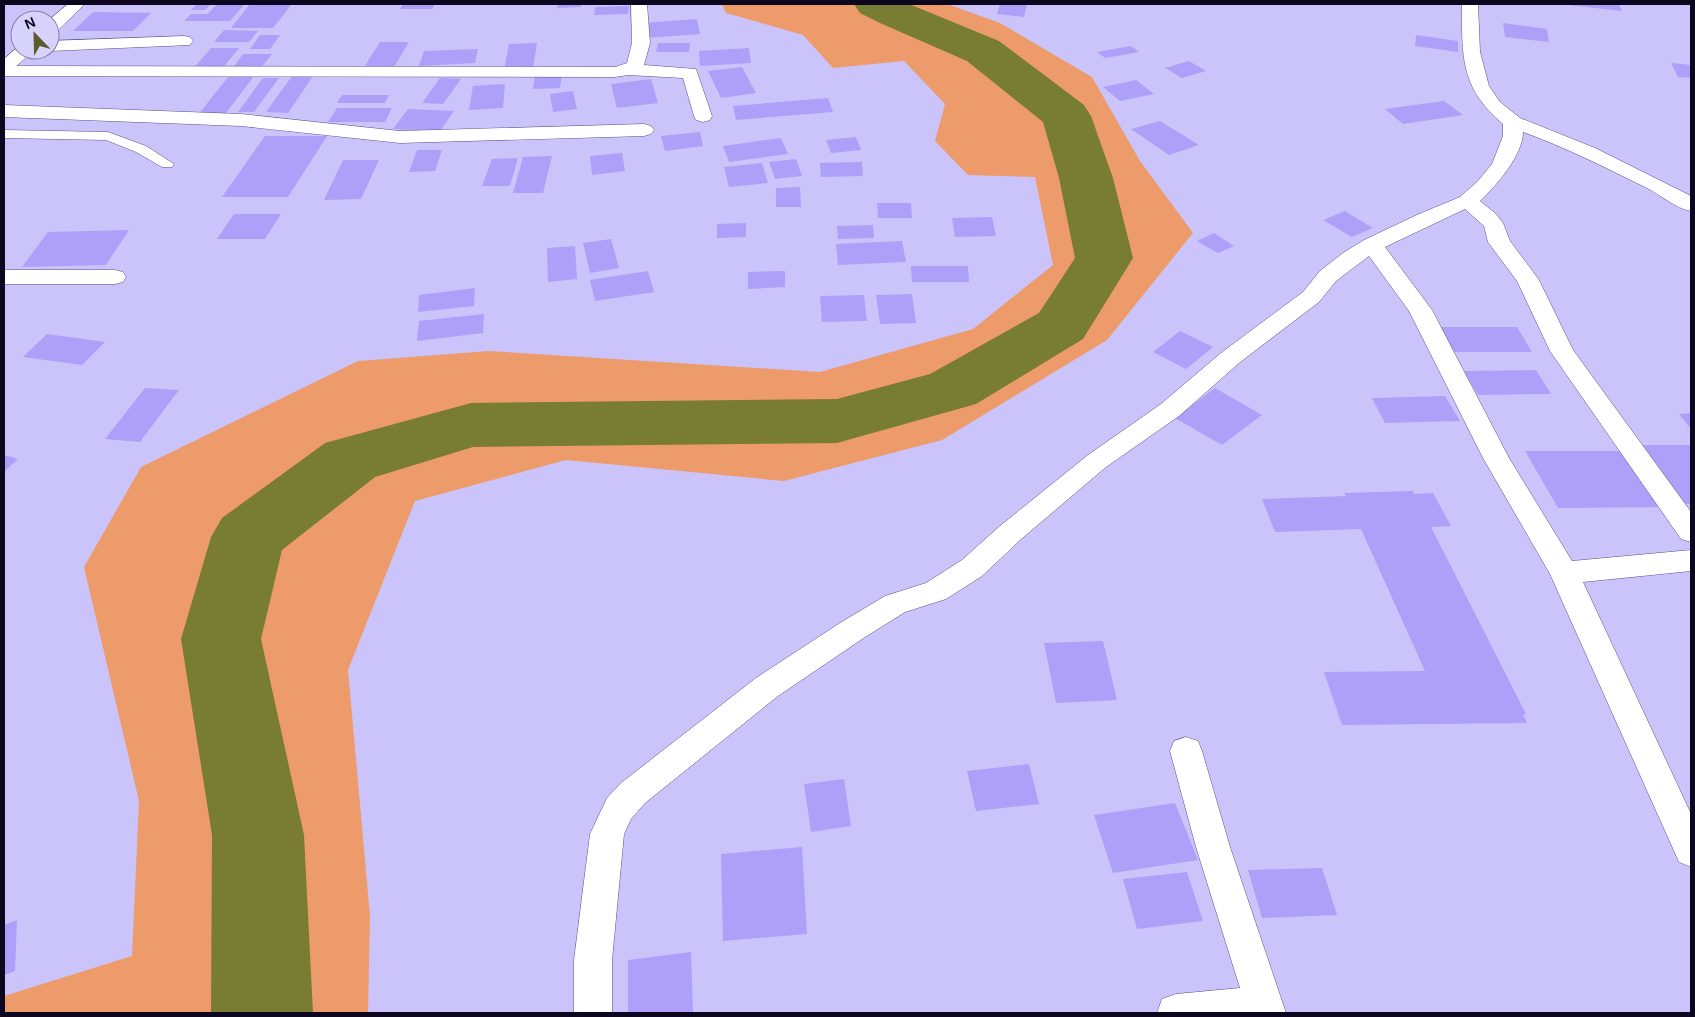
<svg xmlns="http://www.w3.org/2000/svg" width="1695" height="1017" viewBox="0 0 1695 1017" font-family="Arial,sans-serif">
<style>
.green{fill:#ed9b6a}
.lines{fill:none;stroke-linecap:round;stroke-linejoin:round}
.river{fill:#797c33;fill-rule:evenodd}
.building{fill:#ae9ff8}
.service-casing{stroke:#5a4e8a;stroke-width:1}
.minor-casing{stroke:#5a4e8a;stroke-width:1}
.trunk-casing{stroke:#5a4e8a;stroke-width:1}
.service{fill:#fff;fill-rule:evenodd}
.minor{fill:#fff;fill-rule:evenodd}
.trunk{fill:#fff;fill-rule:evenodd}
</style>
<rect width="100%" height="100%" fill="#cbc4fb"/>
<path class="green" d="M722 4H947L1000 23 1092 77 1140 161 1193 233 1107 340 942 440 784 481 566 460 415 501 348 670 370 916 368 1013H4V996L132 956 139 801 84 567 141 467 358 361 489 351 820 372 973 329 1053 265 1035 177 968 175 935 141 945 104 904 61 833 68 803 35 726 13Z"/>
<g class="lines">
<path class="river" d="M854 4H909L999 41 1084 105 1091 116 1113 178 1133 258 1083 339 976 404 837 443 473 447 375 477 282 550 261 639 304 835 313 1013H211L212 835 181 639 211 537 222 518 325 443 471 403 837 399 930 374 1039 313 1075 258 1059 178 1043 122 967 61 880 23 860 13Z"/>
</g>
<path class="building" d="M197 4H211L205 10H191Z
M217 4H245L230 21H184L191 14H208Z
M250 4H292L273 28H231Z
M403 4H435L432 9H400Z
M557 4H581V7L557 8Z
M1000 4H1027L1024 17 997 14Z
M1568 4H1619L1622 11 1568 5Z
M629 6 628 14 594 15 595 7Z
M93 12 151 13 133 31H73Z
M697 19 700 34 645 38 643 23Z
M1503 23 1547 29 1549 42 1505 37Z
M224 30 258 31 249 42H214Z
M260 35H280L270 49H250Z
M1416 35 1458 41V52L1415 46Z
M380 42H409L393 69H363Z
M537 43 533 69 504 70 509 44Z
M658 43H690L689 52H656Z
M1131 46 1139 52 1105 58 1097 52Z
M211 48H239L222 69H193Z
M749 48 751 63 700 66 699 51Z
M478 49 475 63 419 66 424 51Z
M243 54H272L260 69H232Z
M1189 61 1206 71 1182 78 1165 68Z
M1671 63 1691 65V78L1678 77Z
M742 67 756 93 721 98 708 71Z
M562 74 560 88 533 89 535 76Z
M229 76H254L223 117 197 116Z
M292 76H313L288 113 266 112Z
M263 78H279L254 112H238Z
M440 78 461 79 443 104 422 103Z
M651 79 658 103 617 108 611 84Z
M1136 80 1154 94 1120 101 1103 87Z
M505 84 503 108 469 110 473 86Z
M573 91 577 109 553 112 550 94Z
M342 95H389L385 103H337Z
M828 98 833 112 736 120 733 106Z
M1444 101 1463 115 1403 124 1385 109Z
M337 108H392L385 122H328Z
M408 109 454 111 440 131 393 129Z
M1160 121 1199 145 1169 155 1131 129Z
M700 132 703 146 665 151 661 136Z
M265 136H327L288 197H222Z
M856 137 861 150 831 153 826 140Z
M781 138 788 154 729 162 723 146Z
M417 150H442L435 171 409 172Z
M622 153 625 171 592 175 590 156Z
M552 156 543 193H513L523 157Z
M518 158 510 186H482L492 159Z
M796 159 802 176 775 179 769 162Z
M343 160H379L361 199 324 200Z
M862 162 863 176 821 177 820 163Z
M762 163 768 183 729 187 724 167Z
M800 187 801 207H776V188Z
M877 203H911L912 218H878Z
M1345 211 1373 228 1352 237 1323 220Z
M234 214H281L265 239H217Z
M992 217 996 236 955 237 952 218Z
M746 223V237L717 238V224Z
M873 225 874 238 838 239 837 226Z
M129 230 106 265 22 267 48 232Z
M1214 233 1234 246 1218 253 1197 241Z
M611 239 619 268 590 273 583 243Z
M902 241 906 262 838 265 836 244Z
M575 246 577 279 548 282 547 248Z
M911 266H968L969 282H912Z
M648 271 654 292 595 301 590 280Z
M785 271V287L748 289V272Z
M475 288 474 306 418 312 419 295Z
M912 294 916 323 880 324 876 295Z
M864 295 867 321 822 322 820 296Z
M484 314 483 333 417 341 419 321Z
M1439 327H1517L1532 352H1453Z
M1180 331 1213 347 1186 369 1153 352Z
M47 334 105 342 82 365 23 357Z
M1536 370 1551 394 1478 395 1464 371Z
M145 388 179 390 140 442 105 439Z
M1215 388 1262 415 1222 445 1175 418Z
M1445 396 1460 421 1385 423 1372 398Z
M1691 413V429L1679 414Z
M1640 445H1691V504H1682Z
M1525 451H1628L1666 507 1558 508Z
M4 455 18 459 4 472Z
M1413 491 1414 494 1433 493 1451 526 1431 527 1526 714 1523 715 1527 723 1342 725 1324 672 1425 671 1361 529 1275 532 1262 499 1346 496 1344 493Z
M1103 641 1117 700 1056 703 1044 643Z
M1029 764 1039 804 976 811 967 771Z
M844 779 851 826 811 832 804 784Z
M1175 803 1198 860 1113 873 1094 815Z
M802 847 807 934 723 941 721 854Z
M1322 868 1337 915 1262 918 1248 870Z
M1187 872 1203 921 1137 929 1123 879Z
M17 920 15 971 4 975V925Z
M691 952 693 1013H628V960Z"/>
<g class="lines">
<defs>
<path id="service" d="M4 130 108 132 146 146 174 164 172 167H162L136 152 106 140 4 138Z"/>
<path id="minor" d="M631 4H647L650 43 644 65 696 69 712 116 710 120 703 122 696 120 694 116 683 78 628 75 615 77 4 76V66L615 67 627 63 632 43Z
M1462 4H1478L1480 52 1489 86 1500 102 1520 118 1595 148 1691 196V211C1675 208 1661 195 1647 188 1606 168 1565 147 1523 132 1523 155 1496 186 1480 201L1496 214 1503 223 1510 241 1539 280 1573 350 1691 512V542L1681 539 1550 351 1517 281 1488 242 1484 226 1465 209 1385 247 1432 310 1509 458 1572 561 1691 550V571L1583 582 1691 814V867L1679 862 1550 574 1483 458 1409 311 1369 256 1336 281 1319 302 1239 363 1179 416 1106 467 1020 540 982 576 946 599 905 612 862 639 778 696 645 803 631 819 624 834 612 960V1013H574V960L590 834 607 798 621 783 756 678 840 623 885 596 926 583 962 560 1000 526 1088 455 1161 404 1221 353 1303 292 1320 271 1343 253 1364 240 1419 214 1460 197 1477 182 1492 164 1503 136V124C1460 88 1462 56 1462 4Z
M184 36 190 37 193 41 190 45 50 51 45 50H50V41Z
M4 105 241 114 400 131 644 124 651 126 654 130 651 134 644 136 400 143 241 126 4 117Z
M4 270H115L123 272 126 277 123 282 115 284H4Z
M1186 737 1198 741 1202 751 1230 847 1286 1013H1157L1162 999 1176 994 1240 988 1196 847 1170 751 1174 741Z"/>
<path id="trunk" d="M68 4H85L56 32 50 33 49 20Z
M19 46 20 50H34L10 72 4 73V59Z"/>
</defs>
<use href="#service" class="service-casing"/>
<use href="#minor" class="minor-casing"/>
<use href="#trunk" class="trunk-casing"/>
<use href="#service" class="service"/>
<use href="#minor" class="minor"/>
<use href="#trunk" class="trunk"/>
</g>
<rect width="1695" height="1017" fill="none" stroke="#0c071e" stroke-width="10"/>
<g transform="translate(35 35) rotate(337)"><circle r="24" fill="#d8d3fd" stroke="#8681a4"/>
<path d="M0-4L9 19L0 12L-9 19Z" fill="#5b5c2a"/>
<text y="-8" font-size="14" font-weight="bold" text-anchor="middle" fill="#0c071e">N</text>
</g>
</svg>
